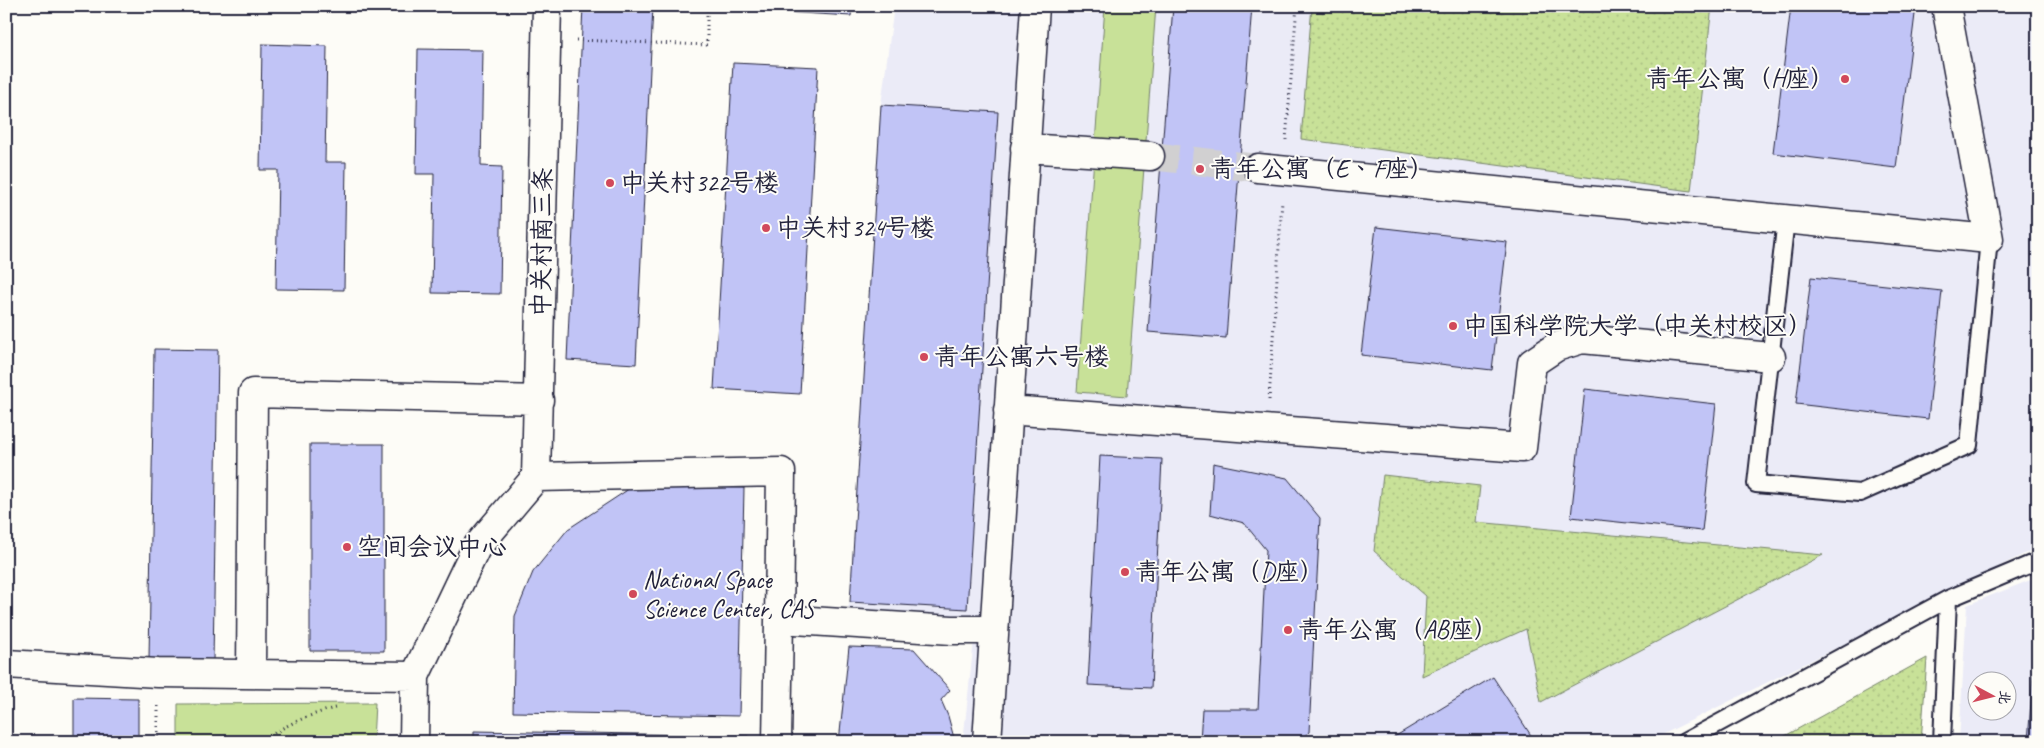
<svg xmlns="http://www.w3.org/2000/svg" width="2044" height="748" viewBox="0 0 2044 748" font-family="Caveat,'LXGW WenKai TC',sans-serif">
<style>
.built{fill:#ebebf7;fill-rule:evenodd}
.green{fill:#c8e198;stroke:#75826a}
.park{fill:url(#park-dots);stroke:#75826a}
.building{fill:#c1c4f6;stroke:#22223b}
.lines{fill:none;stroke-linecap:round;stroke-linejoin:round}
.minor-tunnel{stroke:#d1d0d1;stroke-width:28;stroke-dasharray:28 14;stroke-linecap:butt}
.service-casing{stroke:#22223b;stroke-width:20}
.minor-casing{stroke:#22223b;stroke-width:31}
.path{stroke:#22223b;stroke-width:3;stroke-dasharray:1 4;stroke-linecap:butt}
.service{stroke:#fdfcf7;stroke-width:16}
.minor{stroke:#fdfcf7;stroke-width:28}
.poi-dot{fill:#d1495b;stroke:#fdfcf7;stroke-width:2}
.labels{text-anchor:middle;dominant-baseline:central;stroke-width:4;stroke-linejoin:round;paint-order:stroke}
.poi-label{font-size:25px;fill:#22223b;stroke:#fdfcf7;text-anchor:start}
.street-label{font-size:25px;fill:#22223b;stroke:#fdfcf7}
</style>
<defs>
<pattern id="park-dots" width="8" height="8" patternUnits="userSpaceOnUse" patternTransform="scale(1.25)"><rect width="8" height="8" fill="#c8e198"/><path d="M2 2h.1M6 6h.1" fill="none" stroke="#acc184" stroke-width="1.8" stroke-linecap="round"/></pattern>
</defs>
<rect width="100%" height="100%" fill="#fdfcf7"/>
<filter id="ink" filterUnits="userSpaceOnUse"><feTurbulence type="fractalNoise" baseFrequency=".02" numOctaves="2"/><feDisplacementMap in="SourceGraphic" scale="10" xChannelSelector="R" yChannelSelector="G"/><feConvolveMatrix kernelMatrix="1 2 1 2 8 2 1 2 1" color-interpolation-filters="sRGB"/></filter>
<g filter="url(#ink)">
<path class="built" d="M894 6H2038V547L1648 742H963L975 630 845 616 850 602 881 105Z
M2038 577V742H1959L1967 605ZM1976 680H2006V710H1976Z"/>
<path class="green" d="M1105 6H1156L1127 396 1077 392Z
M375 703 373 742H178V704Z"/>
<path class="park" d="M1312 6H1712L1691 191 1301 139Z
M1383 475 1480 486 1476 522 1823 555 1541 702 1526 629 1422 676 1426 596 1374 551Z
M1927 658 1921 742H1774Z"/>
<path class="building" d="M583 6H653L636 364 567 360Z
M766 6H852L851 16 766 11Z
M1173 6H1252L1226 338 1148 332Z
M1791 6H1916L1896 168 1773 153Z
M262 44 327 46 325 162H346L344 290 276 289 278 170H260Z
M418 49 483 50 481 166 502 167 500 294 432 293 434 174H416Z
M733 63 818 67 800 394 714 389Z
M881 105 998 112 967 609 850 602Z
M1376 227 1507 242 1492 370 1361 355Z
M1811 277 1942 291 1928 419 1796 404Z
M154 349 218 350 213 661 149 660Z
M1585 389 1716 404 1702 531 1571 517Z
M310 444H384V651H310Z
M1100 456 1162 459 1151 688 1088 685Z
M1213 463 1287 478 1320 518 1309 732 1298 742H1200L1202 709H1258L1266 550 1244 523 1210 514Z
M635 485 744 488 739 716 513 712 515 616 533 572 568 529Z
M849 647 914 649 950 690 941 700 948 716 954 738 953 742H839Z
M2038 673V742H2028L2033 674Z
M1493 677 1532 737 1524 742H1386Z
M74 698 138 699V742H74Z
M474 731 748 736V742H474Z
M1119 734 1192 739V742H1113Z"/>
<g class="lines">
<path class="minor-tunnel" d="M1150 156 1258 168"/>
<defs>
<path id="service" d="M1786 219 1756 484 1860 493 1969 445 1989 239
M1684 742 1948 599 2038 561
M1942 742 1948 599"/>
<path id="minor" d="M1025 148 1150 156
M1258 168 1989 239 1946 6
M1008 410 1522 448 1532 363 1556 347 1582 339 1771 357
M536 477 547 6
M6 664 158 673 415 676
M251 674 253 393 539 400
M414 742 415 676 476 548 536 477 781 472 779 619 952 630H994
M777 742 779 619
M987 742 1035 6"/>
</defs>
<use href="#service" class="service-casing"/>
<use href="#minor" class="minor-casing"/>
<path class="path" d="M576 40 707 45V6
M1286 140 1297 6
M1269 400 1282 201
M158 742V703
M262 742C281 726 311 714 335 708"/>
<use href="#service" class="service"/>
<use href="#minor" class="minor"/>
</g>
</g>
<g class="poi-dot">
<circle cx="1845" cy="79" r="5"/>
<circle cx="1200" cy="169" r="5"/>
<circle cx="610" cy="183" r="5"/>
<circle cx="766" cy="228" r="5"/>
<circle cx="1453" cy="326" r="5"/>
<circle cx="924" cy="357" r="5"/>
<circle cx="347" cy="547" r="5"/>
<circle cx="1125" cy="572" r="5"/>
<circle cx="633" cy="594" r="5"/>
<circle cx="1288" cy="630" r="5"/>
</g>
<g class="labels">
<g class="poi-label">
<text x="1835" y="79" text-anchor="end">青年公寓（H座）</text>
<text x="1210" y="169">青年公寓（E、F座）</text>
<text x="620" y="183">中关村322号楼</text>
<text x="776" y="228">中关村324号楼</text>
<text x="1463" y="326">中国科学院大学（中关村校区）</text>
<text x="934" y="357">青年公寓六号楼</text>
<text x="357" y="547">空间会议中心</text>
<text x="1135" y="572">青年公寓（D座）</text>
<text x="643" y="580">National Space<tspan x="643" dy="29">Science Center, CAS</tspan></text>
<text x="1298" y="630">青年公寓（AB座）</text>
</g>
<g class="street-label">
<text transform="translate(542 242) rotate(-89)">中关村南三条</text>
</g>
</g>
<rect width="2044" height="748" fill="none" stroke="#fdfcf7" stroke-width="25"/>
<rect x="12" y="12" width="2019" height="723" fill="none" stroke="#22223b" stroke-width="2" filter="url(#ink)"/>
<g transform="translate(1992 696) rotate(97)"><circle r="24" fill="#fdfcf7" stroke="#a5a5ac"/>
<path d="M0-4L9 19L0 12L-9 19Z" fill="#d1495b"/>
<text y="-8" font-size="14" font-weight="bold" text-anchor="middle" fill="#22223b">北</text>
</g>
</svg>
